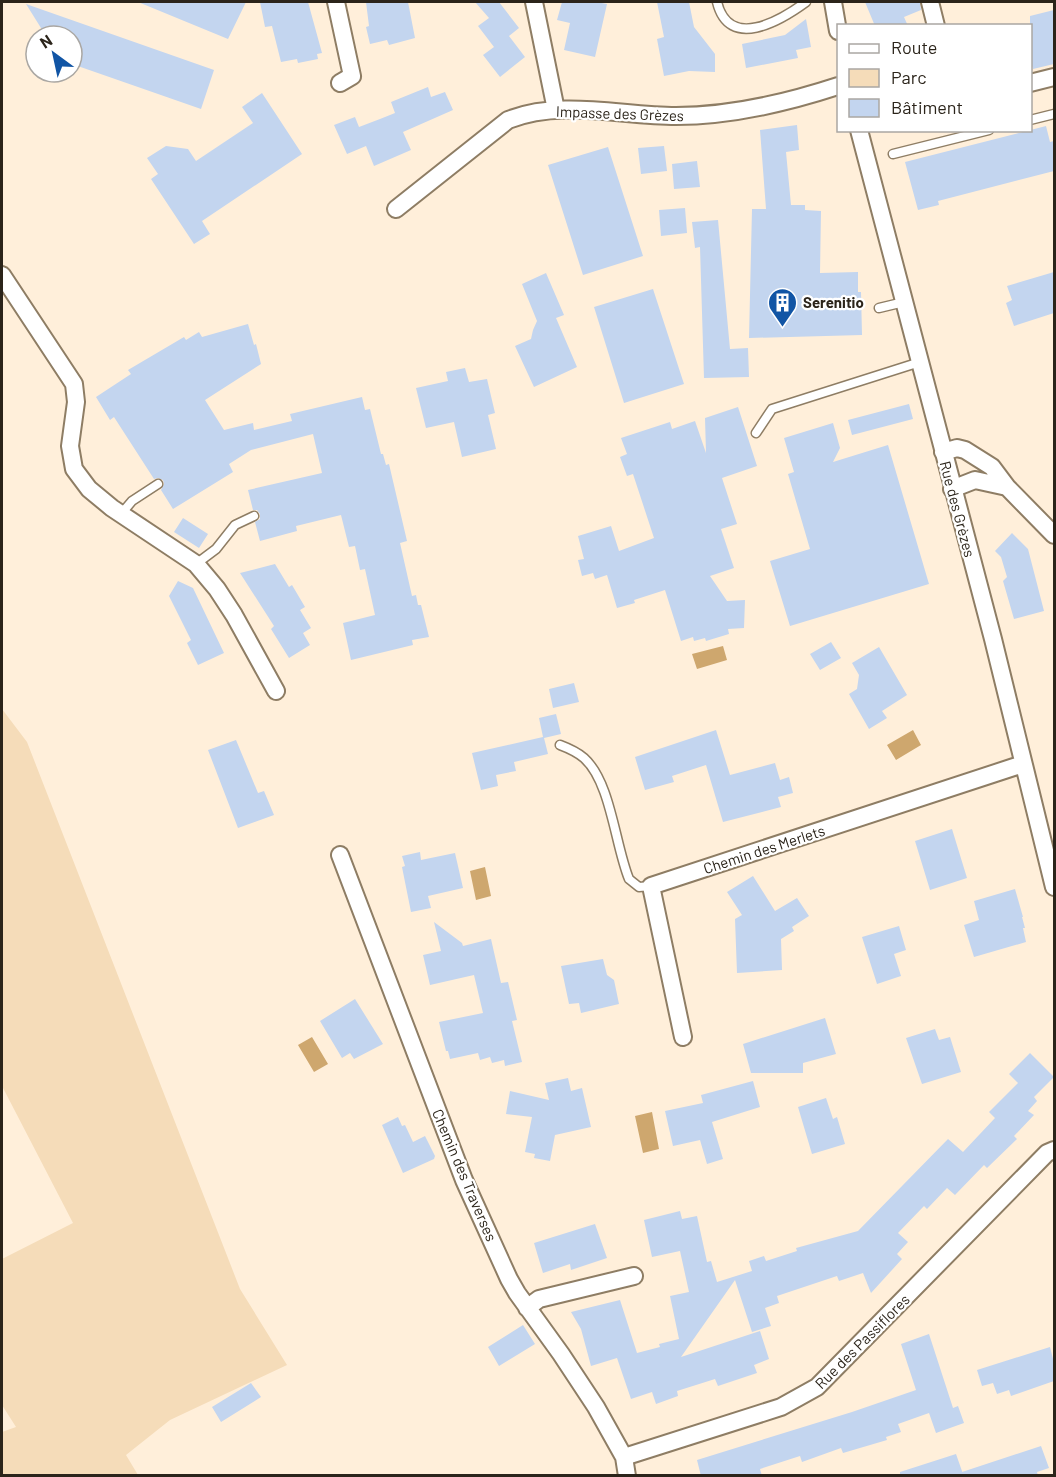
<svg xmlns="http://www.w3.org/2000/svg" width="1056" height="1477" viewBox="0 0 1056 1477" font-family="Barlow,sans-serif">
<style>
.green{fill:#f5dcb9}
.water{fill:#cea76e}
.building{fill:#c3d5ef}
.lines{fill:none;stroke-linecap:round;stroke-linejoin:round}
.service-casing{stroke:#8e7d64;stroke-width:11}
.minor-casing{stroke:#8e7d64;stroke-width:20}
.service{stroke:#fff;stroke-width:8}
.minor{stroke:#fff;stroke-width:16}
.labels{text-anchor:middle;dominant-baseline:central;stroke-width:4.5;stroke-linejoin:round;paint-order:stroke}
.street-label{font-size:15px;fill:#2b241a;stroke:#fff}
.poi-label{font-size:15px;font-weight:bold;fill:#2b241a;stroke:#fff;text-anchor:start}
</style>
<rect width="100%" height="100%" fill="#ffefda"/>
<path class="green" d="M2 709 27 742 240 1289 287 1365 170 1420 126 1455 138 1475H2V1432L16 1427 2 1405V1259L73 1223 2 1086Z"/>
<path class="water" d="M723 646 727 660 697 669 692 654Z
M913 730 921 745 896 760 887 745Z
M485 867 491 896 476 900 470 871Z
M312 1037 328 1064 314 1072 298 1045Z
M652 1112 659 1149 643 1153 635 1116Z"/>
<path class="building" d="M138 2H246L228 39Z
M260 2H308L322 53 317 54 318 59 298 63 297 59 281 62 272 26 265 27Z
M366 2H408L415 38 389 45 387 40 370 44 366 27 369 26Z
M475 2H499L519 28 509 36 525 57 500 77 483 55 494 47 478 26 489 18Z
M562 2H596L607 4 595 57 564 50 570 23 557 20Z
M657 2H689L694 27 715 54V72L689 71 664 76 657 39 664 37Z
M865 2H920L921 10 904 17 908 26H875Z
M26 4 214 70 201 109 72 64V36H46Z
M1054 10V64L1033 69 1030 59V16Z
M806 19 811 47 796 50 798 58 746 68 742 44 785 35Z
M428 87 431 97 445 92 453 110 403 132 411 150 374 166 366 146 347 154 334 125 355 117 359 127 380 119 395 113 391 102Z
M262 93 302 154 202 221 210 234 194 244 151 179 158 174 147 158 166 146 188 149 196 161 253 123 242 107Z
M797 125 799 150 786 152 791 205H805V210L821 211 820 273 858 272V292H861L862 335 749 338 752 209H766L760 130Z
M1046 126 1050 142 1054 141V171L938 201 939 205 918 210 905 162Z
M664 146 667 171 641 174 638 148Z
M608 147 643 256 583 275 548 165Z
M697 161 700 187 674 189 672 164Z
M685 208 687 233 661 236 659 210Z
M718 220 730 349 748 348 749 377 704 378 700 247 695 248 692 222Z
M1054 272V313L1014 326 1006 303 1012 300 1007 286Z
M546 273 564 315 556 318 577 367 534 387 515 346 531 339 533 330 537 321 522 284Z
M653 289 684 384 624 403 594 307Z
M248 324 254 345 256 344 261 364 205 400 224 430 253 423 254 430 292 421 290 414 362 397 365 410 370 409 381 454H383L386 465 389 464 407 541 400 543 412 596 416 595 418 605H421L429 637 412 640 413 645 351 660 343 623 375 615 365 569 360 570 355 546 349 547 341 515 296 526 297 531 260 541 255 522 260 519V514L257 510H253L248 490 322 473 313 434 251 450 229 464 233 472 173 509 161 490 164 484 163 480 158 478 154 479 114 417 110 420 96 397 131 374 128 370 184 337 186 340 199 332 202 337Z
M465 368 469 382 487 379 495 413 488 415 496 449 462 457 454 422 426 428 416 388 448 381 446 372Z
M909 404 913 419 852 435 848 420Z
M738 407 757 466 722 478 737 524 721 529 734 568 710 576 727 601 745 600 744 628 728 629 729 634 706 641 705 638 694 641 693 637 681 641 665 590 634 600 635 603 617 608 607 575 595 579 593 573 582 576 578 560 584 559 578 536 611 526 619 551 654 538 633 474 627 476 620 457 627 454 621 438 670 422 672 429 695 421 706 453 705 418Z
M833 423 840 448 833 462 888 445 929 584 790 626 770 561 810 549 788 474 794 472 784 438Z
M183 518 208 534 199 548 174 532Z
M1012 533 1028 549 1044 611 1014 619 1003 581 1007 577 1001 557 995 551Z
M275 564 289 587 292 585 305 607 300 610 311 628 303 633 310 645 289 658 271 629 274 626 240 573Z
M178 581 193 588 224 653 198 665 187 643 191 640 169 596Z
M831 642 841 658 820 670 810 654Z
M879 647 907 695 882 711 887 718 869 729 849 694 857 689 859 675 852 663Z
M574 683 579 702 553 708 549 689Z
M556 714 561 734 544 738 548 754 514 762 516 771 496 775 498 786 481 790 472 753 543 737 539 718Z
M716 730 730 775 775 763 780 780 789 777 793 793 778 797 781 807 723 822 706 765 672 776 674 782 645 790 635 757Z
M236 740 258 793 264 791 274 815 238 828 208 750Z
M952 829 967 878 930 890 915 841Z
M420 852 421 860 455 853 463 888 428 896 431 908 411 912 402 867 405 866 402 856Z
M753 876 775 911 797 898 809 916 792 927 794 931 781 939 782 970 737 973 735 919 742 915 727 892Z
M1015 889 1023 917H1022L1025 928H1023L1026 942 974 957 964 925 979 920 974 901Z
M434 922 462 943 463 946 491 939 501 983 508 982 517 1020 512 1021 522 1062 505 1066 504 1060 492 1063 490 1057 480 1060 478 1053 450 1059 448 1051H446L439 1022 483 1013 474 975 430 985 423 955 441 951Z
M899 926 906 950 894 954 901 976 877 984 862 937Z
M603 959 607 975 614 980 619 1004 581 1013 579 1003 569 1004 561 966Z
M355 999 383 1044 354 1059 350 1053 342 1058 320 1021Z
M825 1018 836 1054 803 1063V1073H751L743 1044Z
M935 1029 939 1040 950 1037 961 1072 922 1084 906 1038Z
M1030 1053 1054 1077 1034 1097 1037 1101 1028 1111 1034 1115 1014 1136 1017 1139 987 1168 984 1165 955 1195 947 1188 927 1209 924 1206 898 1233 908 1242 897 1254 902 1259 871 1293 863 1273 839 1281 837 1276 777 1296 779 1303 765 1308 771 1326 752 1332 735 1280 681 1357 760 1331 769 1359 754 1365 757 1373 718 1386 715 1379 677 1391 678 1396 656 1404 652 1392 631 1399 617 1358 591 1366 581 1329 571 1312 620 1300 637 1353 660 1347 659 1344 679 1339 670 1296 689 1292 680 1251 652 1257 644 1220 680 1211 682 1219 697 1216 707 1262 711 1261 717 1282 752 1271 749 1261 764 1256 766 1261 797 1251 796 1248 858 1231 948 1139 963 1152 995 1118 989 1112 1018 1083 1009 1074Z
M568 1078 571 1091 582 1088 591 1127 555 1135 550 1161 534 1158 535 1154 525 1152 532 1117 506 1114 510 1091 549 1100 545 1083Z
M753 1081 760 1107 712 1122 723 1159 707 1164 700 1140 673 1146 665 1111 703 1103 701 1095Z
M826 1098 833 1119 837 1117 845 1144 812 1154 798 1107Z
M398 1117 402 1126 405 1125 413 1142 425 1136 435 1156 434 1159 403 1173 382 1125Z
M595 1224 607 1258 571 1270 570 1264 543 1273 534 1243Z
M523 1325 535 1344 499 1366 488 1347Z
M929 1334 953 1408 958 1406 964 1423 936 1433 929 1413 898 1424 901 1432 886 1437 887 1440 843 1453 841 1448 802 1462 800 1456 760 1469 762 1476H701L697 1460 852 1412 916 1390 901 1344Z
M1050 1347 1054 1363V1381L1011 1396 1009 1390 997 1394 993 1383 982 1386 977 1370Z
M251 1383 261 1397 221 1422 212 1407Z
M1041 1446 1049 1468 1037 1472 1038 1476H900V1472L956 1454 963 1474 962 1472Z"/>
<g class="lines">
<defs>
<path id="service" d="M717 2C729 51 780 21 806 2
M1030 120 1054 114
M893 154 989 130
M879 308 904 302
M756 433 772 409 920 362
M121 514 132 501 158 484
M196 564 216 549 235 525 254 516
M560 745C568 748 577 752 584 758 611 782 615 845 629 879L639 887 651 886"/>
<path id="minor" d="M336 2 352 76 340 83
M534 2 556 110
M833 2 838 31
M930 2 936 26
M1030 83 1054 77
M859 130 993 639 1054 887
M396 209 508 120C562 99 620 116 676 116 732 116 786 103 838 86
M2 275 74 384 76 402 70 446 74 469 89 489 112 508 196 564 217 589 234 615 276 691
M943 452 957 448 965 450 992 467 1007 487 1054 535
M952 489 975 480 1007 487
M340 855 464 1180 509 1279 517 1293 561 1354 596 1407 624 1457 627 1476
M683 1037 651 886 1023 764
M527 1308 539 1299 634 1276
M624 1457 781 1407 817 1387 1047 1153 1054 1150"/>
</defs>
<use href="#service" class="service-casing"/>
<use href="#minor" class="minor-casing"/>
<use href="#service" class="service"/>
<use href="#minor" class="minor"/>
</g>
<defs>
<symbol id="building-pin" viewBox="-11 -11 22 30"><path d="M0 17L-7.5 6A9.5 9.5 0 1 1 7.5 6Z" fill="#1155a5" stroke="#fff"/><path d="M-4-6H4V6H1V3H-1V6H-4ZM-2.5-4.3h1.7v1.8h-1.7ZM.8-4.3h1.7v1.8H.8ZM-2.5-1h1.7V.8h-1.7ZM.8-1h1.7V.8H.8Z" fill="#fff"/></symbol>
</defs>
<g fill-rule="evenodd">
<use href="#building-pin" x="766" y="286" width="33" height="45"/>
</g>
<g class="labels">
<g class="street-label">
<text transform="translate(620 113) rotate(2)">Impasse des Grèzes</text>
<text transform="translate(958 509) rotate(75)">Rue des Grèzes</text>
<text transform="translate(764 849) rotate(-18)">Chemin des Merlets</text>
<text transform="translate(465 1175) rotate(67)">Chemin des Traverses</text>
<text transform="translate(862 1341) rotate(-45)">Rue des Passiflores</text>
</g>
<g class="poi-label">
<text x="803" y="302">Serenitio</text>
</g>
</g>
<rect width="1056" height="1477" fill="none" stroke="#2b241a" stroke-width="6"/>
<rect x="837" y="24" width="195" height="108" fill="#ffffff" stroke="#aaa7a3" stroke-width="1.5"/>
<rect x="849" y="44" width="30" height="9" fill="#ffffff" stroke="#aaa7a3" stroke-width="1.5"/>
<text x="891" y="54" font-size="18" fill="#2b241a">Route</text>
<rect x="849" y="69" width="30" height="18" fill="#f5dcb9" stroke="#aaa7a3" stroke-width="1.5"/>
<text x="891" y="84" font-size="18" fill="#2b241a">Parc</text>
<rect x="849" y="99" width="30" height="18" fill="#c3d5ef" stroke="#aaa7a3" stroke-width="1.5"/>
<text x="891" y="114" font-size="18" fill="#2b241a">Bâtiment</text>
<g transform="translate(54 54) rotate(327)"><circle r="28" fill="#ffffff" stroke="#aaa7a3" stroke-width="1.5"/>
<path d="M0-4.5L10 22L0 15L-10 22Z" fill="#1155a5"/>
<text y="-9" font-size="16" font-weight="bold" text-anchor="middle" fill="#2b241a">N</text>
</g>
</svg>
